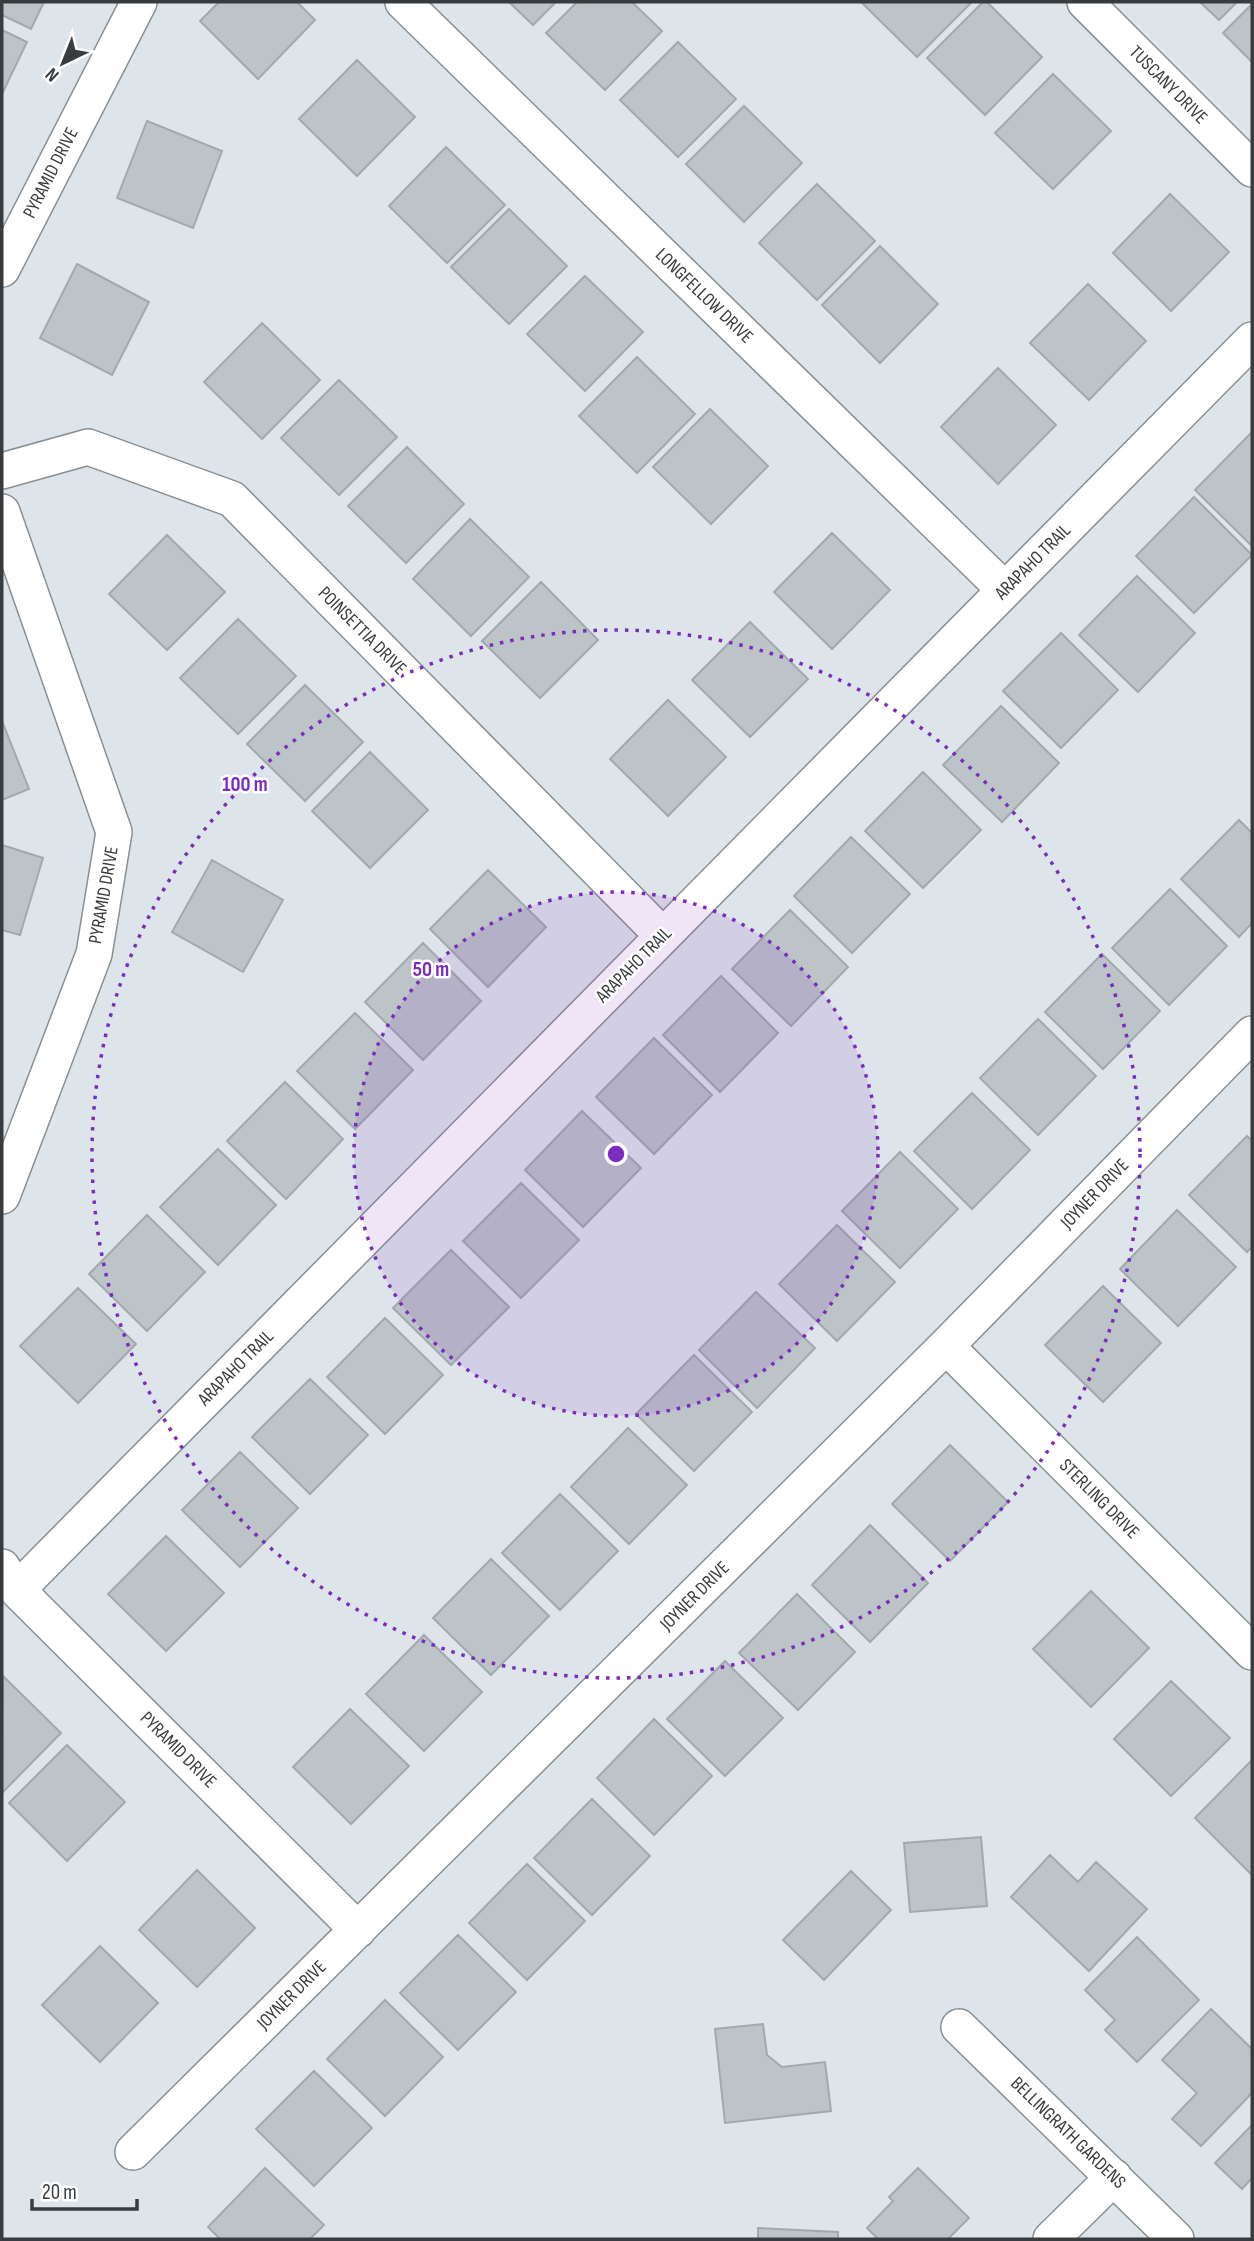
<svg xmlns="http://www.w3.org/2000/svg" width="1254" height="2241" viewBox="0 0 1254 2241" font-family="'Sofia Sans Condensed',sans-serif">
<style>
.building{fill:#bcc4c8;stroke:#a2a9ad;stroke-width:2}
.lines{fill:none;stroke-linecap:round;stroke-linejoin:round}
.street-casing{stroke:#899094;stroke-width:38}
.street{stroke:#fff;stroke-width:35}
.ring{fill:none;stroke:#7b2cbf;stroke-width:3.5;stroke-dasharray:3.5 7}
.labels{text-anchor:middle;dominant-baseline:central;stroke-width:5;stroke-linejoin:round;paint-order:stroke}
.street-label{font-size:19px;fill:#393c3e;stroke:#fff}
.centre{fill:#7b2cbf;stroke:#fff;stroke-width:3.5}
.ring-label{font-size:21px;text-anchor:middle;font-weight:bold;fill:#7b2cbf;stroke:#fff;stroke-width:5;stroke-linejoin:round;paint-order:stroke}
</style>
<rect width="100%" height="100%" fill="#dee5ea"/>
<path class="building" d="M2 2H44L31 29 2 15Z
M219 2H297L315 20 258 79 200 21Z
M509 2H556L533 25Z
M577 2H632L662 31 605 90 546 33Z
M861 2H972L917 57Z
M983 2H987L1042 57 985 115 927 58Z
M1200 2H1237L1219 20Z
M1252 4V62L1223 33Z
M2 30 27 42 2 94Z
M678 42 736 99 678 157 620 100Z
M357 60 415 117 357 176 299 119Z
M1053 74 1111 131 1053 189 995 133Z
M744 106 802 163 744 222 686 164Z
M147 121 222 151 193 228 117 198Z
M446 147 505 205 447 263 389 206Z
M817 184 875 241 817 300 759 243Z
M1170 194 1229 252 1171 311 1113 253Z
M509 209 567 266 509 324 451 267Z
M880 246 938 304 880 363 822 305Z
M77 264 149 302 112 375 40 338Z
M585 276 643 332 585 391 527 334Z
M1088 284 1146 341 1089 400 1030 343Z
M262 323 320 380 262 439 204 382Z
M637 357 695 414 637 473 579 416Z
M998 368 1056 425 998 484 941 427Z
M339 380 397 437 339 495 281 438Z
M710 409 768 466 711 524 653 467Z
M1252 432V546L1195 490Z
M407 447 464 504 406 563 348 506Z
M1194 497 1252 555 1194 613 1136 556Z
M470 519 529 577 471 636 413 579Z
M832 533 890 590 832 649 774 592Z
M167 535 225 592 167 650 109 594Z
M1137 576 1195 633 1138 692 1079 635Z
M541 582 598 640 540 698 482 641Z
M238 619 296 676 238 734 180 678Z
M750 622 808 679 750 737 692 680Z
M1061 633 1118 690 1061 748 1003 691Z
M305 685 363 742 305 801 247 744Z
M668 700 726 757 668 816 610 759Z
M1001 706 1059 763 1002 822 943 765Z
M2 721 29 789 2 800Z
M370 752 428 810 370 868 312 811Z
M923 772 981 830 923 888 865 831Z
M1239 820 1252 833V923L1239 937 1181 879Z
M851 837 910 894 852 953 794 896Z
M2 845 43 858 20 935 2 930Z
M212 860 283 900 243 972 172 932Z
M488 870 546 927 488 987 430 929Z
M1170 889 1227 946 1169 1005 1112 948Z
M790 910 848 967 791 1026 732 969Z
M423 943 481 1001 423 1060 365 1002Z
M1102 954 1160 1011 1103 1069 1045 1012Z
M721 976 778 1033 720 1092 663 1035Z
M355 1013 413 1070 355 1129 297 1071Z
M1038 1019 1096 1076 1038 1135 980 1078Z
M654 1038 712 1095 654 1154 596 1097Z
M285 1082 343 1139 286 1199 227 1141Z
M972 1093 1030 1150 972 1209 914 1151Z
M582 1111 641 1168 583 1227 525 1170Z
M1247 1136 1252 1141V1247L1247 1252 1189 1195Z
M218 1149 276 1205 218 1265 160 1207Z
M900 1152 958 1209 900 1268 842 1211Z
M521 1183 579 1240 521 1298 463 1241Z
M1177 1210 1236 1267 1178 1326 1120 1269Z
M147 1215 205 1272 147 1331 89 1274Z
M837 1225 895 1282 837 1341 779 1284Z
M451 1250 509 1307 451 1365 393 1308Z
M1103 1286 1161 1343 1103 1402 1045 1345Z
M78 1288 136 1344 78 1403 20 1346Z
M756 1292 815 1348 757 1408 699 1350Z
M385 1318 443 1375 385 1434 327 1377Z
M694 1355 752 1412 694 1471 636 1414Z
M310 1379 368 1435 310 1494 252 1437Z
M628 1428 687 1485 629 1544 571 1487Z
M950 1445 1008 1502 950 1561 892 1504Z
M240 1452 298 1508 240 1567 182 1510Z
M560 1494 618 1551 560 1610 502 1553Z
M870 1525 928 1583 870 1642 812 1585Z
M166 1536 224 1593 166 1651 108 1594Z
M491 1559 549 1616 491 1675 433 1618Z
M1091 1591 1149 1648 1091 1707 1033 1649Z
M797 1594 855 1652 798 1710 739 1653Z
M424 1635 482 1692 424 1751 366 1694Z
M725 1661 783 1718 725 1776 667 1719Z
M3 1676 61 1733 3 1792 2 1790Z
M1171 1681 1230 1738 1171 1796 1114 1739Z
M350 1709 409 1766 351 1824 293 1767Z
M654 1719 712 1776 654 1835 597 1778Z
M67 1745 125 1802 67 1861 9 1803Z
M1252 1760V1875L1195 1818Z
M592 1799 650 1856 592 1915 534 1858Z
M981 1837 987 1906 910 1912 904 1843Z
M1050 1855 1078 1882 1096 1862 1147 1909 1089 1971 1011 1897Z
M527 1864 585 1921 527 1980 469 1923Z
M197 1870 255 1928 197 1987 139 1930Z
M851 1871 891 1910 824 1980 783 1940Z
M458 1935 516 1992 458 2050 400 1993Z
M1137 1937 1199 2000 1137 2062 1105 2030 1115 2020 1085 1990Z
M100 1946 158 2003 100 2062 42 2005Z
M385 2000 443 2057 385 2116 327 2059Z
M1211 2009 1252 2049V2093L1201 2146 1172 2119 1197 2093 1162 2060Z
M763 2024 767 2055 782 2067 825 2062 831 2111 725 2123 715 2029Z
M314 2071 372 2128 314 2186 256 2129Z
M1252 2125V2178L1242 2189 1215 2163Z
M265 2168 324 2225 310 2239H220L208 2227Z
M918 2168 969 2218 948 2239H878L867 2228 893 2201 889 2197Z
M758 2228 838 2232V2239H758Z"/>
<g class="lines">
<defs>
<path id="street" d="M403 2 1005 590
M1085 2 1252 169
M2 269 139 2
M2 471 88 447 232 499 663 936
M2 512 114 832 94 954 2 1196
M946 1346 1252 1652
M2 1567 17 1590 358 1930
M17 1590 1252 340
M959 2027 1176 2239
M133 2152 946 1346 1252 1034
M1051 2239 1114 2177"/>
</defs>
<use href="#street" class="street-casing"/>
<use href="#street" class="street"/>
</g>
<circle cx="616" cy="1154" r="262" fill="#7b2cbf" fill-opacity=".12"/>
<g class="ring">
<circle cx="616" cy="1154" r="262"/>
<circle cx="616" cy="1154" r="524"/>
</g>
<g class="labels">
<g class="street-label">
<text transform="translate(1168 85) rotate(45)">TUSCANY DRIVE</text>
<text transform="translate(51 173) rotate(-63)">PYRAMID DRIVE</text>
<text transform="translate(704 296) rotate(44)">LONGFELLOW DRIVE</text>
<text transform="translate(1033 562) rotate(-45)">ARAPAHO TRAIL</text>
<text transform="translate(362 631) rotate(45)">POINSETTIA DRIVE</text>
<text transform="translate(104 895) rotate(-80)">PYRAMID DRIVE</text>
<text transform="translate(634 965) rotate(-45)">ARAPAHO TRAIL</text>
<text transform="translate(1095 1194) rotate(-46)">JOYNER DRIVE</text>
<text transform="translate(236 1368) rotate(-45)">ARAPAHO TRAIL</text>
<text transform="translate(1099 1499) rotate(45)">STERLING DRIVE</text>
<text transform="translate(695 1596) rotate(-45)">JOYNER DRIVE</text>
<text transform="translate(178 1750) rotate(45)">PYRAMID DRIVE</text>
<text transform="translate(292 1995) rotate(-45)">JOYNER DRIVE</text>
<text transform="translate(1068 2133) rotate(44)">BELLINGRATH GARDENS</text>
</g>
</g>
<circle cx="616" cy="1154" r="10" class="centre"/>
<g class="ring-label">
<text x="245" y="791">100 m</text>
<text x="431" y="976">50 m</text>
</g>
<rect width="1254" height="2241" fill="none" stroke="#393c3e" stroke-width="7"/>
<g transform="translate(63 63) rotate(223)" stroke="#ffffff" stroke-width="5" paint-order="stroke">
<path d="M0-5L12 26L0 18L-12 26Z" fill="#393c3e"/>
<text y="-10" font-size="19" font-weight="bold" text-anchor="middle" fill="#393c3e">N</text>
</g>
<path d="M32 2199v10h105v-10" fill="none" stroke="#393c3e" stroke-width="3.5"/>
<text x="42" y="2199" font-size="21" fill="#393c3e" stroke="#ffffff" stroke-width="5" paint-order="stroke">20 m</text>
</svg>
